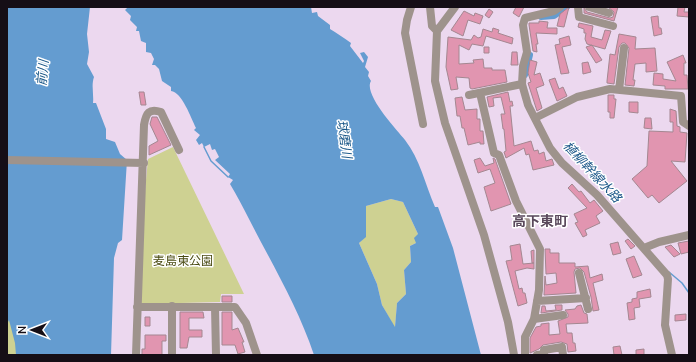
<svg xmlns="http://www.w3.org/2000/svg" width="696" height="362" viewBox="0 0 696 362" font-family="'Nunito Sans','Noto Sans JP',sans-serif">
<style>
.green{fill:#ced192}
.water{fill:#649cd0;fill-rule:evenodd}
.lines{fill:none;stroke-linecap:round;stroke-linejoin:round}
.stream{stroke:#649cd0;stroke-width:1.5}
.canal{stroke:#649cd0;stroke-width:6}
.building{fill:#e195b0;stroke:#a48791}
.minor{stroke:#9e938c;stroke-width:8}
.labels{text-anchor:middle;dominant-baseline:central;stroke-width:3;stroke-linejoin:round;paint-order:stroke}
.park-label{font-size:12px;fill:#4a4b13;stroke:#fff}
.water-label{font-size:13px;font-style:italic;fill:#1a5788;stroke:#fff}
.quarter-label{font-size:14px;font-weight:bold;fill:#59485b;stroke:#fff}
</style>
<rect width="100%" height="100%" fill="#ecd8ef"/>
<path class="green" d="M173 147 244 294H221L220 302 141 304 142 223 148 159Z
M391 199 403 202 418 234 416 243 410 246 411 262 404 270 406 294 397 303 395 328 382 305 377 284 359 243 366 236V206Z
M7 292 28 355H7Z"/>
<path class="water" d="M7 7H90L87 34 89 52 87 64 94 77C91 86 94 94 93 103H96L106 129V139L115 142 120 154 127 160 122 240 118 243 114 258 111 355H16L15 343 9 320 7 324Z
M128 7H311L312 13 317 12 318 16 330 25V29C337 33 344 38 351 43L350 46 363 63 364 61 360 53 364 52 368 57 365 67 369 72 368 76 371 81C363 94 396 129 405 140 420 159 425 184 435 207H438L453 248 481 355H314C298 307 272 264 249 219 243 207 237 196 230 184L233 180 228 177 230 174 215 160 219 157 215 149 212 150 210 144 204 147 202 143 199 145 196 140 200 135 194 130 196 128C191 118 182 92 171 91V87L162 81 159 69 155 65H152L154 59 151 53 146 52V43L141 41 139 31H136L137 27 130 20 131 16 125 10ZM391 199 403 202 418 234 414 238 416 243 410 246 411 262 404 270 406 294 397 303 395 327 382 305 377 284 359 243 366 237V206Z"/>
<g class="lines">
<path class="stream" d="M204 147 211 161 228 177
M669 272 682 283 689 293"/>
<path class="canal" d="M541 17 554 16 567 7
M525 75 530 55"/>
</g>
<path class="building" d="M516 7H524L519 17 513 13Z
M569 7 564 27 557 26 560 14Z
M608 7H618L614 21 584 13V8L587 12 610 18 613 17 614 12Z
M678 7H685L684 12H689V17L677 16Z
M489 9 493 12 489 18 485 15Z
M464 11 474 16 475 13 483 16 480 24 468 20 463 36 451 30Z
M658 16 659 28H661L662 34 654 36 651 17Z
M539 21 548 22 547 28H557V34L536 33 538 44H536L537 52 533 51 529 25V23H539Z
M579 23 593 26 591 37 602 40 605 30 611 31 605 49 587 44 585 39 586 33H584V29L578 27Z
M493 28 499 30 498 33 513 38 512 44 486 36 483 46 472 44 469 50 459 45V64L474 63 473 60 483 59 484 68H492V70H505L507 82 472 89 470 88 469 78 456 77 458 89 451 90 446 67 448 37 471 40 474 35 478 38 481 37 483 29 492 32Z
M619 34 636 37 635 49 655 48 657 71 646 72V63L635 64 633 80H635L634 86 625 85 629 48 625 43H622L619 47 614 84 607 83V81L610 54 615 55Z
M569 36 571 45 562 47 569 73 561 74 555 45 560 44 559 39Z
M592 45 602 60 596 63 586 47Z
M484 47H489V53H484Z
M512 52H517L518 65H511Z
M683 55 686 63H684V75H687L688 89H665V86L653 85 654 73 663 74V79L676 81 667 62Z
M530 60 537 62 534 75 540 73 544 85 536 88 542 108 537 111 528 83 531 82 528 73Z
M588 62 591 72 583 74 582 63Z
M555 78 559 89 563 87 567 96 557 101 549 80Z
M139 92H144L146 105H141Z
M508 92 510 102 512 101 513 106H510L514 146 531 141 534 151 538 150 539 154 544 152 546 161 552 159 554 165 533 170 529 154 526 155 524 148 506 158 504 152 506 151 504 129H503L501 114H505L501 97 493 98 494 106 489 107 487 97Z
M608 95H614V99H616L614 118H610V112H608Z
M462 97 465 110 477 109V119H480V131H483L484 144H480V142L468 145 464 128H462L460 116H457L455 98Z
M629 102H638V113L629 112Z
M670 109 676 111 677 126 680 127V132L687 133 685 162 671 161 687 181 659 203 652 195 648 198 632 179 647 166 649 131 673 132V122H670Z
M152 117H157L171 145 149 155V146L158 141 150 124Z
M645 118H651L652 129 644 128Z
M480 158 485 166 494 163 493 158 495 159 511 204 491 211 484 187 495 183 490 169 478 173 474 160Z
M572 184 579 192 581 191 590 203 594 200 603 211 596 216 600 223 585 230 587 235 583 237 575 223 578 222 574 214 587 208 568 188Z
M628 239 635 246 631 249 625 241Z
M689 241V252L681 254 678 243Z
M618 242 621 253 613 255 610 244Z
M520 244 523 264 534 263V269L527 268 515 271 519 289 522 288 523 293H525L527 303 518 306 506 261 512 260 510 246Z
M671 245 680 254 674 257 665 247Z
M545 249H550V253H559V263H575V267L588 266 590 278 602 274 603 280 593 283 599 310 593 311 591 297 584 272 580 268 575 269 574 272 576 293 544 295 545 276 546 285 557 283 556 273 546 274Z
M534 250V263H532L531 251Z
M634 256 642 275 633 278 626 259Z
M650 289 651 297 639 299 640 307 634 308 635 319 629 320 627 303 632 302V299L637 298V292Z
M222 296H232V302H222Z
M555 305H562V310L541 313 542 306H545L546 311 556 310Z
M581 305 584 313 587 314 588 323 566 324 567 333H572L573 343H575L576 351 568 352 567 344 561 342 543 345 539 349 530 353V338L536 327 541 326V324L549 323V335L560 334 558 321 568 317V314L565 310 575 309 577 306Z
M180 312H203L204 318H189V330H202V337H189L187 348H180Z
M222 312H232V330L238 328 244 342H242L245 352 238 354 235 345H222Z
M686 314V320L675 321V315Z
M145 317H150V326H145Z
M145 335H166V341H162V355H142V349H145Z
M620 346 622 355H614L613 347Z
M644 349V355H636V350Z"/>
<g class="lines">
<path class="minor" d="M411 7 407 20 405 33 423 124
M430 7 432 26 437 31
M455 7 437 31 435 81 445 123 484 235 508 322 514 355
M560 7 554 11 525 18 523 25 527 52 523 66 522 84 528 105 550 148 562 163 597 195 667 275 668 279 665 325 672 355
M578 7 579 17 613 26
M589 7 609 13
M619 90 624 48
M480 93 494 153 499 155 516 201 540 249 539 290 534 319 525 337V355
M469 95 522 84
M535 118 577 97 610 89 681 96 683 122 689 126
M7 160 144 163
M644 248 659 242 689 235
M579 273 588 309
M537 301 586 298
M172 306V355
M137 307H235L246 323 257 355
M215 307 216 355
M534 319 563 315
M136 355 144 125C146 113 149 108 161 112L179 150
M537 355 544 354V350L562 347 563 355"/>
</g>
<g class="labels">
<g class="park-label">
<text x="183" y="261">麦島東公園</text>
</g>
<g class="water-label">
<text transform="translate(43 73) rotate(-85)">前川</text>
<text transform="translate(344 139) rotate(82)">球磨川</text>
<text transform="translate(592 172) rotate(47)">植柳幹線水路</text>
</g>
<g class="quarter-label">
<text x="540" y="221">高下東町</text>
</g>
</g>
<rect width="696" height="362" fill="none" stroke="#150e16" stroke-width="16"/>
<g transform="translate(32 330) rotate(270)" stroke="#ffffff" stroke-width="3" paint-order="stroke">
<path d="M0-3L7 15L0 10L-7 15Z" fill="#150e16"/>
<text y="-6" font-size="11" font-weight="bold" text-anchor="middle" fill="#150e16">N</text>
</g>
</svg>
